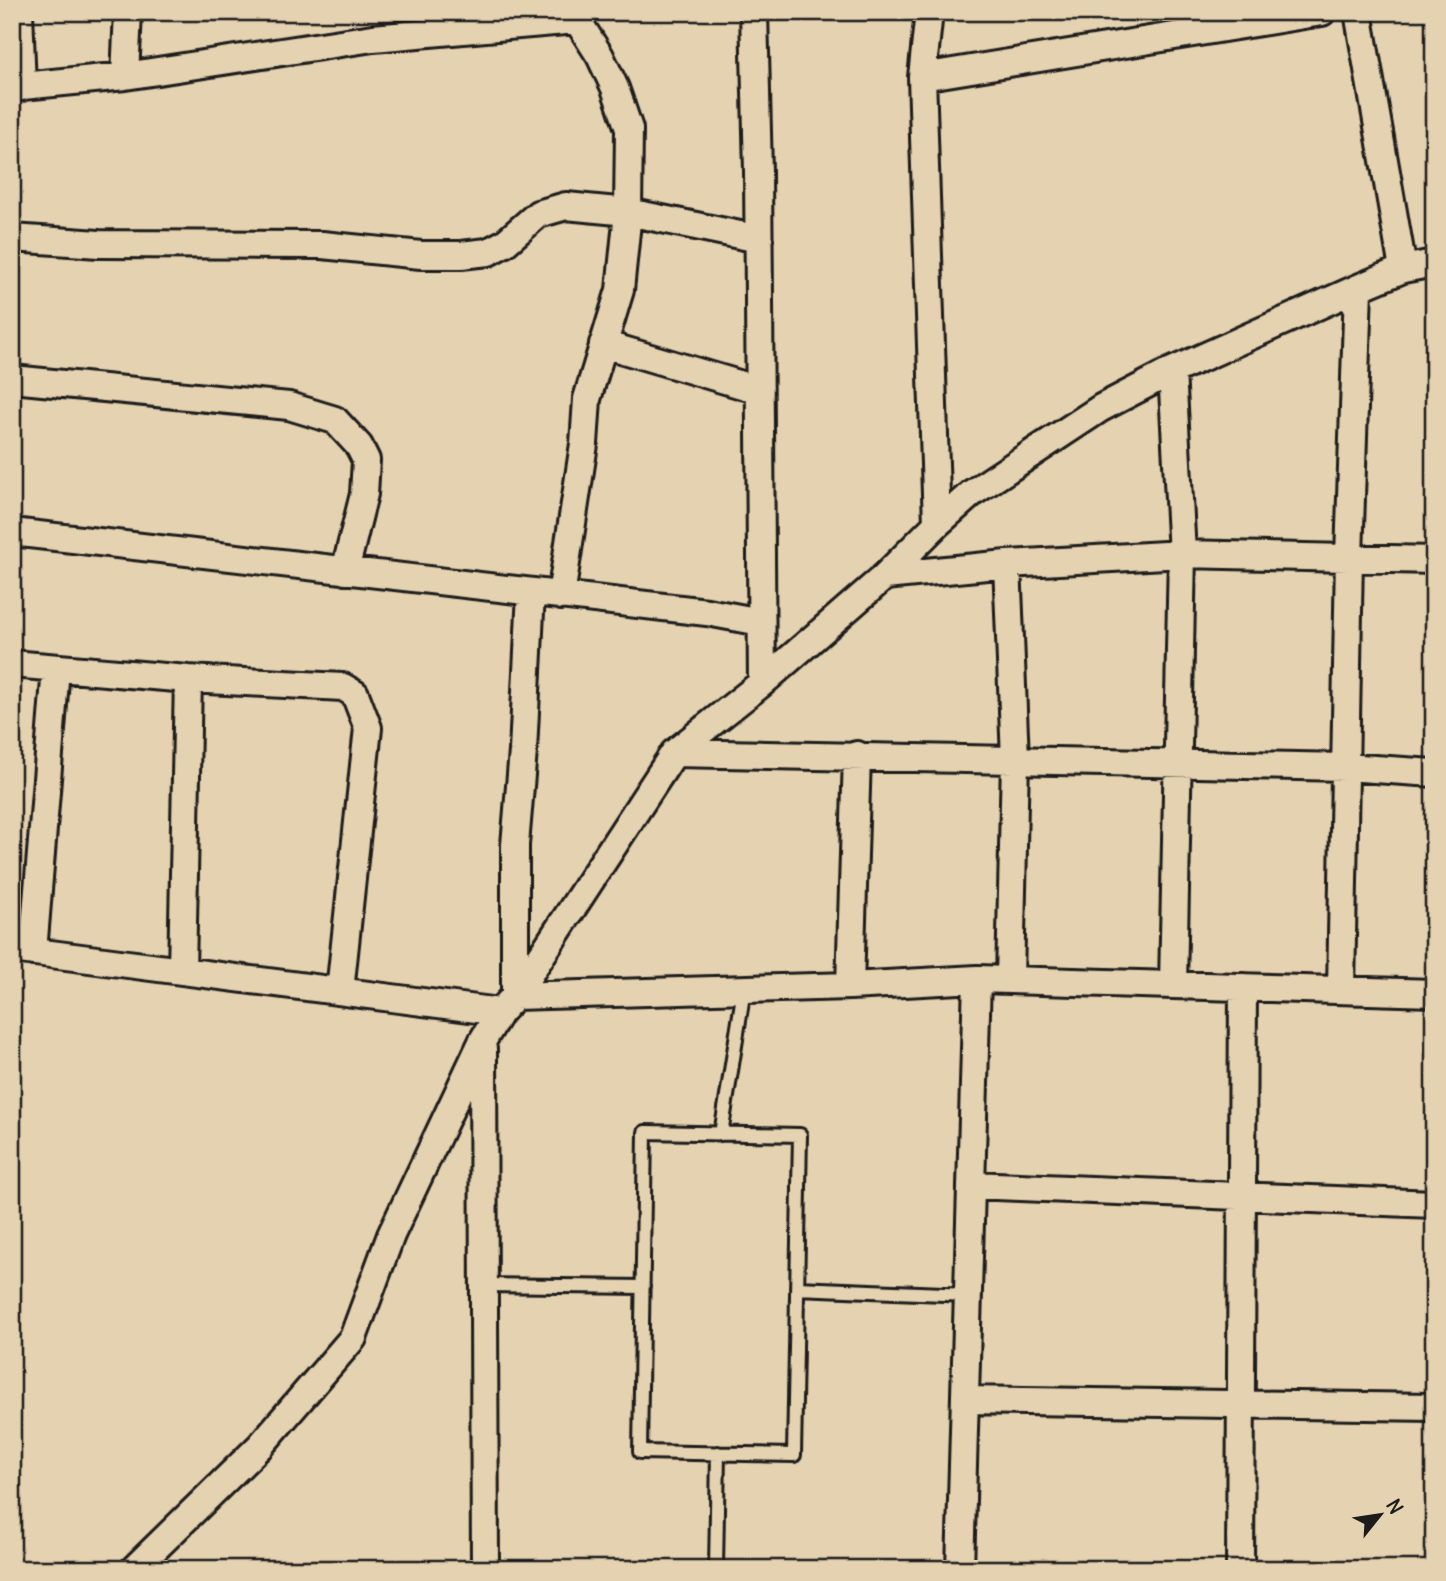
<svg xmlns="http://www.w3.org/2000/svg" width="1446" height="1581" viewBox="0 0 1446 1581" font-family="Delius,sans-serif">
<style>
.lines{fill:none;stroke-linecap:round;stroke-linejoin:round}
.service-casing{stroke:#1c1c1c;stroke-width:18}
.minor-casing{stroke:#1c1c1c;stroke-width:32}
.service{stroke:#e5d2b0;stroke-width:12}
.minor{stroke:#e5d2b0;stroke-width:26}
</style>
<rect width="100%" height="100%" fill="#e5d2b0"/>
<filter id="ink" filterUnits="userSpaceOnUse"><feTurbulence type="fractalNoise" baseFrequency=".0143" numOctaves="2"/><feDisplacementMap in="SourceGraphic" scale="14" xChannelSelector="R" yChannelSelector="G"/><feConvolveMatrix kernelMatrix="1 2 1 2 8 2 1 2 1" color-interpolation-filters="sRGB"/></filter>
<g filter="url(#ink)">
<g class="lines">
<defs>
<path id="service" d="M645 1132 800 1135 794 1455 640 1452Z
M721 1134 744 989
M484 1285 643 1287
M797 1288 968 1295
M716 1569 718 1453"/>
<path id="minor" d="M19 12 22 87
M754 12 758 172 762 683
M929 12 922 77 937 524
M1358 12 1403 269
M125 76 128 12
M922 77 1322 12
M12 87 125 76 373 38 577 20
M12 238 99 244 322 245 421 255H461L488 252 505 243 538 214 566 206 628 212 759 239
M603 344 759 390
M1172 371 1182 554 1173 985
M12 379 289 406 335 420 359 446 366 460 364 494 345 571
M12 532 707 612 761 622
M1007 564 1015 759 1010 979
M885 576 1007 564 1182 554 1434 560
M531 592 523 751 515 845V996L850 986 977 979 1434 993
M561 596 584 444 587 399 620 290 628 212 629 129 615 88 600 56 572 12
M12 664 188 679 343 687 355 694 368 728 340 991
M674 753 1345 767 1434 773
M12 949 500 1012
M33 952 56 668
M182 971 188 679
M850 986 857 755
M1341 990 1349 557 1358 288
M483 1049 485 1569
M971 1185 1434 1204
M965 1400 1434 1407
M134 1569 260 1446 353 1338 391 1235 483 1040 500 1012 515 996 674 753 762 683 885 576 937 524 972 493 1101 408 1172 371 1358 288 1403 269 1434 263
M960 1569 977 979
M1240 1569 1243 987"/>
</defs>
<use href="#service" class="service-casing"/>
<use href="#minor" class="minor-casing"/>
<use href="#service" class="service"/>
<use href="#minor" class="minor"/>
</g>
</g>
<rect width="1446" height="1581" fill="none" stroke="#e5d2b0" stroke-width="42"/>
<rect x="21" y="21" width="1404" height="1539" fill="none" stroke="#1c1c1c" stroke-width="2.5" filter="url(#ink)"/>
<g transform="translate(1380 1515) rotate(60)" stroke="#e5d2b0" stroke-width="5" paint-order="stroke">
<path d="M0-5L12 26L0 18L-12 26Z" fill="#1c1c1c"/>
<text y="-10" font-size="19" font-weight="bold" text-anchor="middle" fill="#1c1c1c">N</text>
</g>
</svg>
